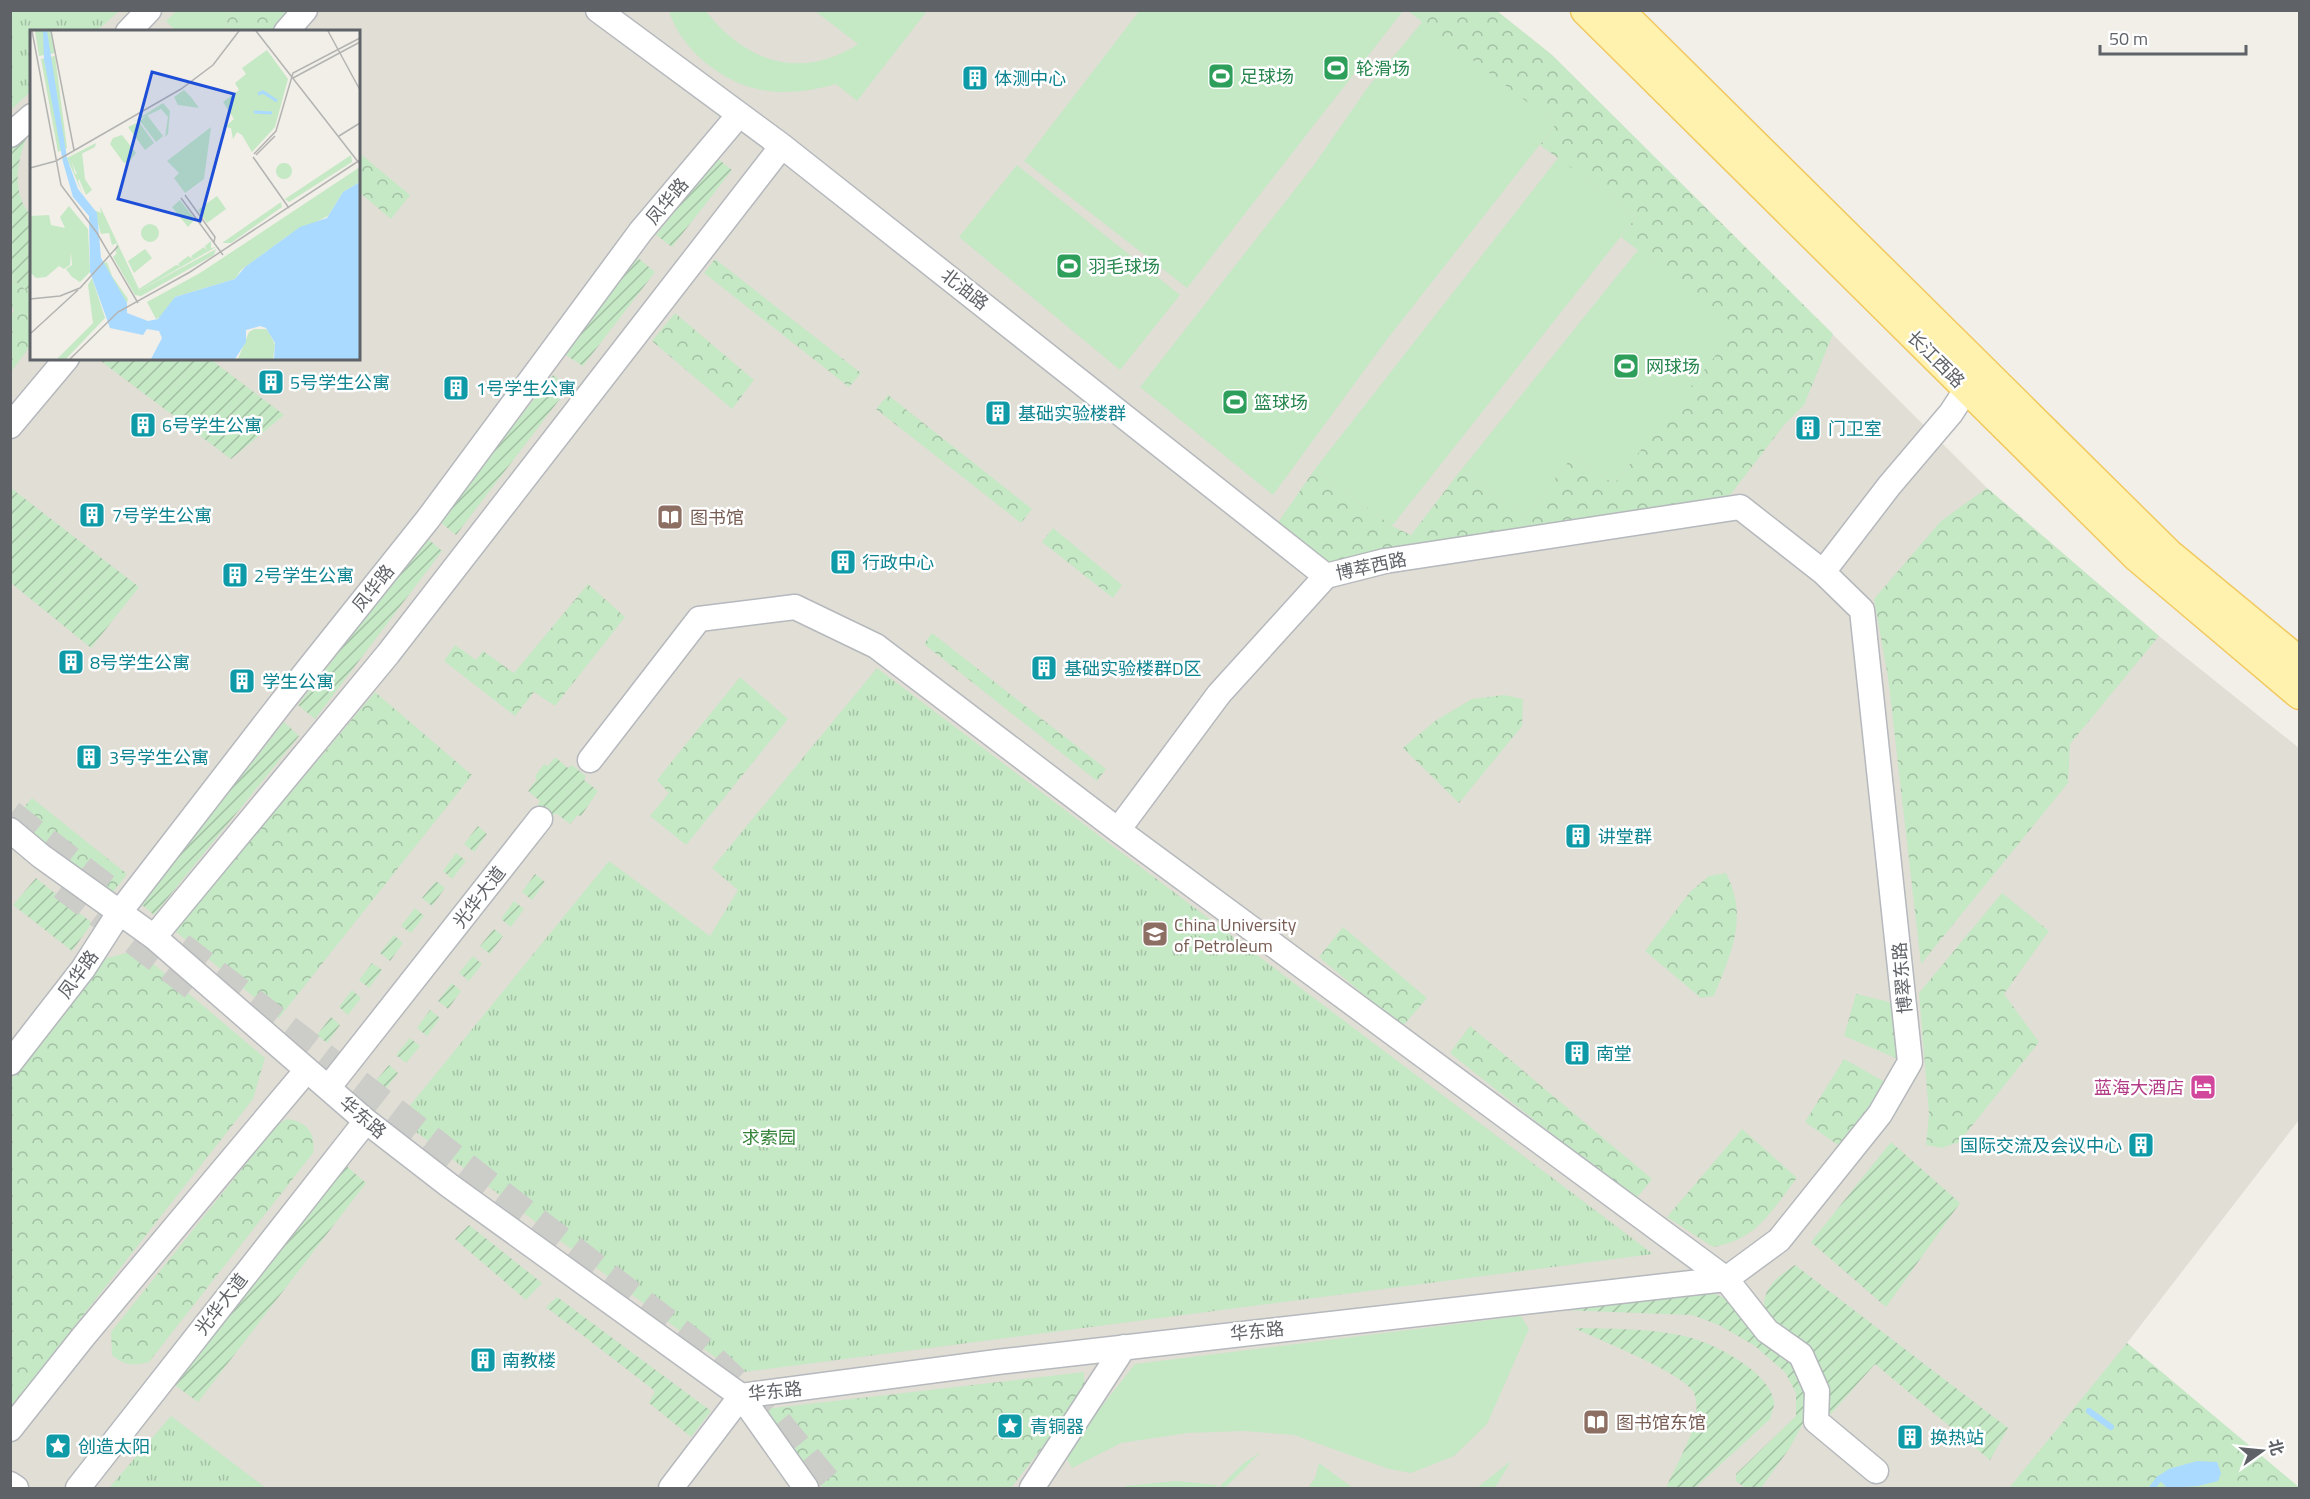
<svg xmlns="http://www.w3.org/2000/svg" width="2310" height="1499" viewBox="0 0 2310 1499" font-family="'Titillium Web','Noto Sans SC',sans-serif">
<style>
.education{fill:#e1ded6;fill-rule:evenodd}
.grass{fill:#c5e8c5}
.forest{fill:url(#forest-crowns)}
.park{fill:url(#park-tufts)}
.garden{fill:url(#garden-furrows)}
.water{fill:#aadaff}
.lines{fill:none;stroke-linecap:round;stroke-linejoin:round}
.stream{stroke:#aadaff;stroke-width:6}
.major-tunnel{stroke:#ccccc8;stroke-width:30;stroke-dasharray:30 15;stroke-linecap:butt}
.minor-casing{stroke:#b5b8bc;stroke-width:27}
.major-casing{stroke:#f2c960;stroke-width:33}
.minor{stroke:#fff;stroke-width:24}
.major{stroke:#fff2af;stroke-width:30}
.labels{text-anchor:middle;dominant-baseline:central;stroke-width:5;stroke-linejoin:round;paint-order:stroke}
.leisure-label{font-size:18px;fill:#27864d;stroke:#fff;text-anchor:start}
.culture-label{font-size:18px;fill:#0d838f;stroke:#fff;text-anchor:start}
.street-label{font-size:18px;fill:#5f6368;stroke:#fff}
.education-label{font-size:18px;fill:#785e54;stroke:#fff;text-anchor:start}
.hotel-label{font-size:18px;fill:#b23c85;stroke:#fff;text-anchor:end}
.park-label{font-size:18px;fill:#348238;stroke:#fff}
.inset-river{fill:none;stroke:#aadaff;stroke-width:3}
.inset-road{fill:none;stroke:#b3b3b1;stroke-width:1.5}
.view{fill:#1d4ed8;fill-opacity:0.15;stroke:#1d4ed8;stroke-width:3}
.inset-edge{fill:none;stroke:#5f6368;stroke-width:3}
</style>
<defs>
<pattern id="forest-crowns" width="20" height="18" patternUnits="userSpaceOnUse" patternTransform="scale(1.5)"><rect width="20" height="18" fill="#c5e8c5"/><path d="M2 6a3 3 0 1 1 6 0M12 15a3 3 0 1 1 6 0" fill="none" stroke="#a3c0a4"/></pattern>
<pattern id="park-tufts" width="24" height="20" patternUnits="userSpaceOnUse" patternTransform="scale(1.5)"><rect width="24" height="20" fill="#c5e8c5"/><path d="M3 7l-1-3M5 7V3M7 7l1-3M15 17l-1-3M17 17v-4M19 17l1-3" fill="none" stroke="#a3c0a4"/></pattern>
<pattern id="garden-furrows" width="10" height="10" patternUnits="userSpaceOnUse" patternTransform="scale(1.5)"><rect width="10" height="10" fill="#c5e8c5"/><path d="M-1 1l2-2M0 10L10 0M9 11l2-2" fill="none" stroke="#a3c0a4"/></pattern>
</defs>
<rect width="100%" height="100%" fill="#f1efe8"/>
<path class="education" d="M10 11H1497L1552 55 1987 488 2159 636 2299 748V1120L2127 1343 2299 1488H11ZM32 32H358V358H32Z"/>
<path class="grass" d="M1140 10 1403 11 1187 288 1024 161Z
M176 11H229L224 31H176L166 21Z
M669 11H706C745 62 801 81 858 44L815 11H927L857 101 836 84C815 90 790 94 768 91 726 86 681 51 669 11Z
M1423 21 1556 124 1388 338 1273 495 1140 387 1314 165 1368 87Z
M1558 158 1637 216 1392 526 1315 469Z
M1017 165 1180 295 1120 370 959 237Z
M1638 250 1739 327 1614 484 1573 456 1525 517 1461 470Z
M1521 1316 1529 1329 1487 1424 1454 1456 1411 1473 1389 1469 1294 1435 1244 1431 1187 1433 1121 1443 1072 1468 1064 1454 1135 1364Z
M1261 1452 1225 1488H1218L1244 1463Z
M1511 1461 1495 1488H1480L1479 1486Z
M1319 1463 1353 1488H1308L1315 1478Z
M1176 1481 1218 1485 1215 1488H1128L1124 1486Z"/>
<path class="forest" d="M229 11H290L272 31 224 32Z
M1408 11H1497L1552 55 1833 334 1804 405 1784 425 1730 495 1330 564 1277 524 1315 469 1392 526 1411 535 1461 470 1525 517 1573 456 1614 484 1738 327 1621 237 1637 216 1540 145 1556 124Z
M358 152 410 195 391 219 359 192Z
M715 259 861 373 849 387 704 273Z
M10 278 32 294 31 345 11 372V316L14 310 11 307Z
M675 313 754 380 732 409 652 341Z
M888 395 1032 509 1021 523 876 409Z
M1987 488 2159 636 2070 744 2068 783 1921 964 1888 677 1874 599 1941 521Z
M1053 528 1122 585 1113 598 1042 542Z
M588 584 625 617 555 706 534 692 515 716 444 661 455 645 476 660 483 651 514 673Z
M932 633 1106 769 1097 781 924 644Z
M740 677 788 719 686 845 650 816 669 793 657 780Z
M375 692 472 775 279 1018 175 931Z
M1504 695 1523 699 1522 726 1459 803 1403 748 1435 721 1472 699Z
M32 798 127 874 110 896 13 820Z
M1726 873C1749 918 1731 953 1714 996L1701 998 1645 951 1690 892 1709 876Z
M2002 893 2049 931 2004 994 2039 1042 1959 1142 1942 1148 1926 1145 1929 1114 1919 993Z
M1343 927 1427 998 1402 1027 1319 957Z
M137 950 265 1058 253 1099 11 1407V1079L104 959Z
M1856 994 1902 1005 1898 1059 1844 1036Z
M1470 1026 1652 1179 1635 1200 1450 1053Z
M1844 1059 1887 1083 1841 1147 1805 1122Z
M287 1119C307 1122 316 1133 313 1153L149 1362C133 1366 125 1366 112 1355L111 1332 278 1124Z
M1742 1129 1797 1178C1770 1212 1758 1239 1713 1247L1667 1217Z
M2127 1343 2300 1488H2009Z
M1084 1372 1085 1392 1011 1488H823L765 1409Z"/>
<path class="park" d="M11 10H119V11L97 31 32 32 31 91 11 110Z
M877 668 1653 1254 736 1373 399 1119 609 861 710 936 738 890 712 868Z
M171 1416 266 1488H109Z"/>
<path class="garden" d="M31 128C18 154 9 192 31 215V294L11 278 10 146Z
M717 158 732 170 672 247 656 235Z
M638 258 655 272 583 366 564 354Z
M98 359H210L284 415 231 459Z
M553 375 569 387 456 535 439 521Z
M11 488 139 587 91 648 11 583Z
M427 538 442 551 315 719 298 705Z
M284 722 299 736 154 915 141 904Z
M555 757 568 768 572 765 586 776 584 780 598 791 581 816 578 815 570 824 556 813 552 817 538 805 540 801 528 791 537 779 535 776 544 764 548 766Z
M478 826 487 834 474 852 464 844Z
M456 853 466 861 452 879 443 871Z
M535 874 545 882 532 900 522 892Z
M36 878 92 923 72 951 13 905Z
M436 881 445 888 432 906 422 898Z
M514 901 524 909 511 927 501 919Z
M415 908 424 916 411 933 401 926Z
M494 929 503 936 490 954 480 946Z
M394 935 403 943 390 961 380 953Z
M473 956 482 964 469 981 459 973Z
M372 963 382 970 369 988 359 980Z
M452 983 461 991 448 1009 438 1001Z
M352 990 361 998 348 1015 339 1007Z
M430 1010 440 1018 427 1036 417 1028Z
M331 1017 340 1025 327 1043 317 1035Z
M410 1038 420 1046 406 1063 396 1055Z
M389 1065 398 1073 385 1090 375 1082Z
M1891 1142 1960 1203 1886 1307 1811 1242Z
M343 1163 366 1183 198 1402 172 1383Z
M469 1225 542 1283 526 1300 455 1239Z
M1795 1265 2008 1428 1990 1460 1875 1364 1830 1415C1820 1397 1824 1373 1814 1355 1803 1337 1781 1330 1765 1317 1760 1290 1774 1279 1795 1265Z
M1709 1291 1728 1300 1787 1354 1810 1398 1807 1416 1789 1449 1761 1488H1745L1736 1481V1474L1796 1416V1393L1785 1372 1755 1346 1719 1325 1692 1315 1561 1310Z
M557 1297 711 1411 691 1437 649 1403 655 1391 546 1307Z
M1574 1328C1610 1329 1649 1328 1684 1336 1712 1342 1769 1371 1774 1401 1775 1407 1771 1413 1770 1419L1695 1488H1666C1675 1468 1692 1438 1696 1416 1697 1408 1697 1396 1692 1390 1679 1372 1598 1339 1574 1328Z"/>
<path class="water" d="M2197 1461 2217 1462 2221 1473 2218 1481 2198 1486 2167 1488 2157 1477 2169 1469Z"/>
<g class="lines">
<path class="stream" d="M2089 1411 2111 1427
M2152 1488 2159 1479"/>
<path class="major-tunnel" d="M10 815 114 895
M63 885 201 991
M180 947 705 1353 777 1423 831 1488"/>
<defs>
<path id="minor" d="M598 10 782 146 1326 576
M128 32 149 10
M286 32 305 10
M10 135 32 116
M10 426 67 358
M1823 572 1889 486 1951 413 1977 373
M590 760 699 619 795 607 876 646 1118 830 1726 1279 1767 1331 1801 1355 1817 1391 1816 1421 1876 1471
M10 830 41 856 154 937 366 1121 450 1186 741 1396 997 1362 1726 1279 1779 1240 1880 1114 1910 1062 1862 610 1823 572 1740 507 1385 561 1326 576 1219 694 1118 830
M154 937 388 654 782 146
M10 1063 83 969 119 913 282 702 428 519 641 231 738 116
M328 1088 540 819
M10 1429 83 1337 306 1071
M10 1484 16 1488
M78 1488 366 1121
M671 1488 741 1396 806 1488
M1032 1488 1124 1347"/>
<path id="major" d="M1586 10 2138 557 2300 694
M1618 10 2168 554 2300 663"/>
</defs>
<use href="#minor" class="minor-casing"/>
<use href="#major" class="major-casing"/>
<use href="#minor" class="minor"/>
<use href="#major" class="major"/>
</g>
<defs>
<symbol id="stadium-square" viewBox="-11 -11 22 22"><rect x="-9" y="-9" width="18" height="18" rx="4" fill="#2e9e5b" stroke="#fff"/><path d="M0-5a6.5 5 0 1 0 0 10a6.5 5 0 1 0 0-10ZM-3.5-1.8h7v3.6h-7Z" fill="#fff"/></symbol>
<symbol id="building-square" viewBox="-11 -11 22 22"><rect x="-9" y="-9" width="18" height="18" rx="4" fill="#0f9aa8" stroke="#fff"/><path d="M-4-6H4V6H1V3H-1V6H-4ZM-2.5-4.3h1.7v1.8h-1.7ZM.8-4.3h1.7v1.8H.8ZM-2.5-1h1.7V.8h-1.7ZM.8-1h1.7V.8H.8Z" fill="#fff"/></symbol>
<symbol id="library-square" viewBox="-11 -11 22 22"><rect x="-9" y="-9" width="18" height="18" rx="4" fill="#8d6e63" stroke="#fff"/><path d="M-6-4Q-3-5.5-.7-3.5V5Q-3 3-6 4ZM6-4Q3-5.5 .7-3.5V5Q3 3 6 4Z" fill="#fff"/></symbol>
<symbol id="university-square" viewBox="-11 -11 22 22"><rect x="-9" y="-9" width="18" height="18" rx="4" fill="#8d6e63" stroke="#fff"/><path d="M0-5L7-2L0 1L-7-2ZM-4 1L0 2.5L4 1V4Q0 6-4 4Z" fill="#fff"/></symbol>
<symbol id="hotel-square" viewBox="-11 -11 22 22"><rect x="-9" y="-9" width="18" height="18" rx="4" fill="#d1479c" stroke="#fff"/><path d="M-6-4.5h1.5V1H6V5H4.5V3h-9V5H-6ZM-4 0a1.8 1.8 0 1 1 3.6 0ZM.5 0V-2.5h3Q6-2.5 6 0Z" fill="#fff"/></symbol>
<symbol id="sight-square" viewBox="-11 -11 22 22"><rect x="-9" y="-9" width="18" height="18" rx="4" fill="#0f9aa8" stroke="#fff"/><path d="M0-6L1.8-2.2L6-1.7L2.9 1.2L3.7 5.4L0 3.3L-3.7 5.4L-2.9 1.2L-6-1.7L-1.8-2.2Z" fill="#fff"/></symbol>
</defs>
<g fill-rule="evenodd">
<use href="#stadium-square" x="1321" y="53" width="30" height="30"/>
<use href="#stadium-square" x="1206" y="61" width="30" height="30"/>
<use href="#building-square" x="960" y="63" width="30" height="30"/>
<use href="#stadium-square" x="1054" y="251" width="30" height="30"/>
<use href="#stadium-square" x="1611" y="351" width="30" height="30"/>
<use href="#building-square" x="256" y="367" width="30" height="30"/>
<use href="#building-square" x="441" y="373" width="30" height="30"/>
<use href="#stadium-square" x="1220" y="387" width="30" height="30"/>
<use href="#building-square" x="983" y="398" width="30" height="30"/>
<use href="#building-square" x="128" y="410" width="30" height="30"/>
<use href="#building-square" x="1793" y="413" width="30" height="30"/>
<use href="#building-square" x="77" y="500" width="30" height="30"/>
<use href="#library-square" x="655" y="502" width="30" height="30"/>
<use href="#building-square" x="828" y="547" width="30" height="30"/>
<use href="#building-square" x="220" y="560" width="30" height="30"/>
<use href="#building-square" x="56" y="647" width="30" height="30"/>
<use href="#building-square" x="1029" y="653" width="30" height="30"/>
<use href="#building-square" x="227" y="666" width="30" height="30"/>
<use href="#building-square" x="74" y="742" width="30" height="30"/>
<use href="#building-square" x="1563" y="821" width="30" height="30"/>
<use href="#university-square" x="1140" y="919" width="30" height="30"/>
<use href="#building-square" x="1562" y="1038" width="30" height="30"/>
<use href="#hotel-square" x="2188" y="1072" width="30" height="30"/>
<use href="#building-square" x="2126" y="1130" width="30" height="30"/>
<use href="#building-square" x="468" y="1345" width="30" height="30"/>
<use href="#library-square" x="1581" y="1407" width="30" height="30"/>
<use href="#sight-square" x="995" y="1411" width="30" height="30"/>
<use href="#building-square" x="1895" y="1422" width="30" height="30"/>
<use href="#sight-square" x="43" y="1431" width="30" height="30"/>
</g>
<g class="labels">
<g class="leisure-label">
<text x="1356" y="68">轮滑场</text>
<text x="1240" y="76">足球场</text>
<text x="1088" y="266">羽毛球场</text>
<text x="1646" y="366">网球场</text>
<text x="1254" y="402">篮球场</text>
</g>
<g class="culture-label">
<text x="994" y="78">体测中心</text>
<text x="290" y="382">5号学生公寓</text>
<text x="476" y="388">1号学生公寓</text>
<text x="1018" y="413">基础实验楼群</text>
<text x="162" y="425">6号学生公寓</text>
<text x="1828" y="428">门卫室</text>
<text x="112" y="515">7号学生公寓</text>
<text x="862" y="562">行政中心</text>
<text x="254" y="575">2号学生公寓</text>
<text x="90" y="662">8号学生公寓</text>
<text x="1064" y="668">基础实验楼群D区</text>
<text x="262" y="681">学生公寓</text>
<text x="109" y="757">3号学生公寓</text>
<text x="1598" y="836">讲堂群</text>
<text x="1596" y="1053">南堂</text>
<text x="2122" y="1145" text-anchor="end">国际交流及会议中心</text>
<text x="502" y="1360">南教楼</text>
<text x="1030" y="1426">青铜器</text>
<text x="1930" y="1437">换热站</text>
<text x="78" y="1446">创造太阳</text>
</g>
<g class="street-label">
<text transform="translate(667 201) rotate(-50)">凤华路</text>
<text transform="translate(965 289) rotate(38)">北油路</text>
<text transform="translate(1936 359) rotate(45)">长江西路</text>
<text transform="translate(1371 566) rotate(-12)">博萃西路</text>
<text transform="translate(373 588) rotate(-51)">凤华路</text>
<text transform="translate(479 897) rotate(-52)">光华大道</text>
<text transform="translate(78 974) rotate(-54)">凤华路</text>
<text transform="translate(1902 978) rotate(-95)">博翠东路</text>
<text transform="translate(363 1117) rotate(40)">华东路</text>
<text transform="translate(221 1304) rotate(-52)">光华大道</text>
<text transform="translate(1257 1331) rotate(-6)">华东路</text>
<text transform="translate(775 1391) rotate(-6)">华东路</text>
</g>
<g class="education-label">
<text x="690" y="517">图书馆</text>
<text x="1174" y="924">China University<tspan x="1174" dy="21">of Petroleum</tspan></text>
<text x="1616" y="1422">图书馆东馆</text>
</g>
<g class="hotel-label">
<text x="2184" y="1087">蓝海大酒店</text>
</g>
<g class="park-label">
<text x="769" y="1137">求索园</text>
</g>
</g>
<g transform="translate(30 30)">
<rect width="330" height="330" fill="#f1efe8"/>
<path d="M117 85 133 106 126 112 110 91ZM109 92 124 113 115 120 98 97ZM92 105 106 123 99 132 94 133 80 114 83 108ZM52 122 55 149 62 160 56 165 40 128ZM115 219 122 228 104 243 98 231Z" fill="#c5e8c5"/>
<path d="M5 1H20L25 23 9 26ZM237 20 258 49 245 97 222 122 212 105 207 102 203 109 201 98 195 97 204 89 193 72 209 60 205 53 216 44 212 38ZM25 26 37 118 28 122 11 29ZM154 60 161 67 169 78 148 75 144 67ZM133 73 140 81 138 104 135 107 138 87 131 79 103 92ZM66 113 65 117 41 129 45 144H52L48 151 54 167 37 128ZM150 170 165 189 158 197 142 177ZM39 176 58 199 60 242 50 252 42 247 36 239 42 235 41 222 40 235 34 239 29 236 16 247 6 248 0 242V186L19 185 21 195 35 198 30 187ZM70 176 109 259 146 235 150 236 148 234 158 226 163 229 161 226 174 217 177 221 175 216 181 211V218L186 217 109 261 85 220 87 213 82 215 79 203 71 204 64 180 71 183ZM77 232 82 246 98 269 97 273 77 243 73 233ZM224 299H236L240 304 245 315 243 329H208L219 302Z" fill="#c5e8c5"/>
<path d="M181 97 174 149 155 163 144 148 149 143 137 131ZM321 125 322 132 259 172 255 169ZM246 141a8 8 0 1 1 16 0a8 8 0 1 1-16 0ZM330 137V152L313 162 298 186 259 205 211 240 205 249 145 267 135 285 126 289 117 272 170 243ZM187 166 196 179 177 193 168 180ZM251 172 252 177 201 213H192ZM18 186 19 197 26 204 34 203 36 209 18 240 4 245 0 242V188ZM111 203a9 9 0 1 1 18 0a9 9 0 1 1-18 0ZM186 219 184 225 111 266 105 265 83 227 87 223 109 261ZM62 248 75 288 36 329H27L63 293 58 255Z" fill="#c5e8c5"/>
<path d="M13 1H17L37 128 48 159 67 183 71 228 97 273V283L118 291 128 289 145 267 205 249 215 237 270 197 297 188 313 162 330 152V329H244L245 313 236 298 230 296 216 300V312L205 329H121L132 308 129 301 117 299 113 305 80 298 60 242 59 186 43 167 33 132 14 29Z" fill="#aadaff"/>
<path class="inset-river" d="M228 64 233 62 247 71M224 82 242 83"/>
<path class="inset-road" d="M2 1 31 155 67 203 108 273M21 1 44 120M226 1 329 133M298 1 330 60M263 48 330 12M309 106 330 93M224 124 246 101 263 43 330 8M226 125 245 106M223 127 259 178M0 138 26 131 151 59 183 35 209 1M155 165 185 207 184 212M151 168 193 225M0 269 30 266 50 258 88 216M0 304 48 260M40 329 88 282 160 242 330 130"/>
<path class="view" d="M122 42 204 64 170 191 88 169Z"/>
<rect width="330" height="330" class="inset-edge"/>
</g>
<rect width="2310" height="1499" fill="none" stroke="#5f6368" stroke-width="24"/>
<g transform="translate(2262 1451) rotate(75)" stroke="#ffffff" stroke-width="4.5" paint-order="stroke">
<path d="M0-4.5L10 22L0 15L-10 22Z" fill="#5f6368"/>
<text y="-9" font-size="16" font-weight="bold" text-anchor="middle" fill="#5f6368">北</text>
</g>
<path d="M2100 45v9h146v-9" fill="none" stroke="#5f6368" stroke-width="3"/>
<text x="2109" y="45" font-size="18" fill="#5f6368" stroke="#ffffff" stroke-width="4.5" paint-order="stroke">50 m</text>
</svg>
